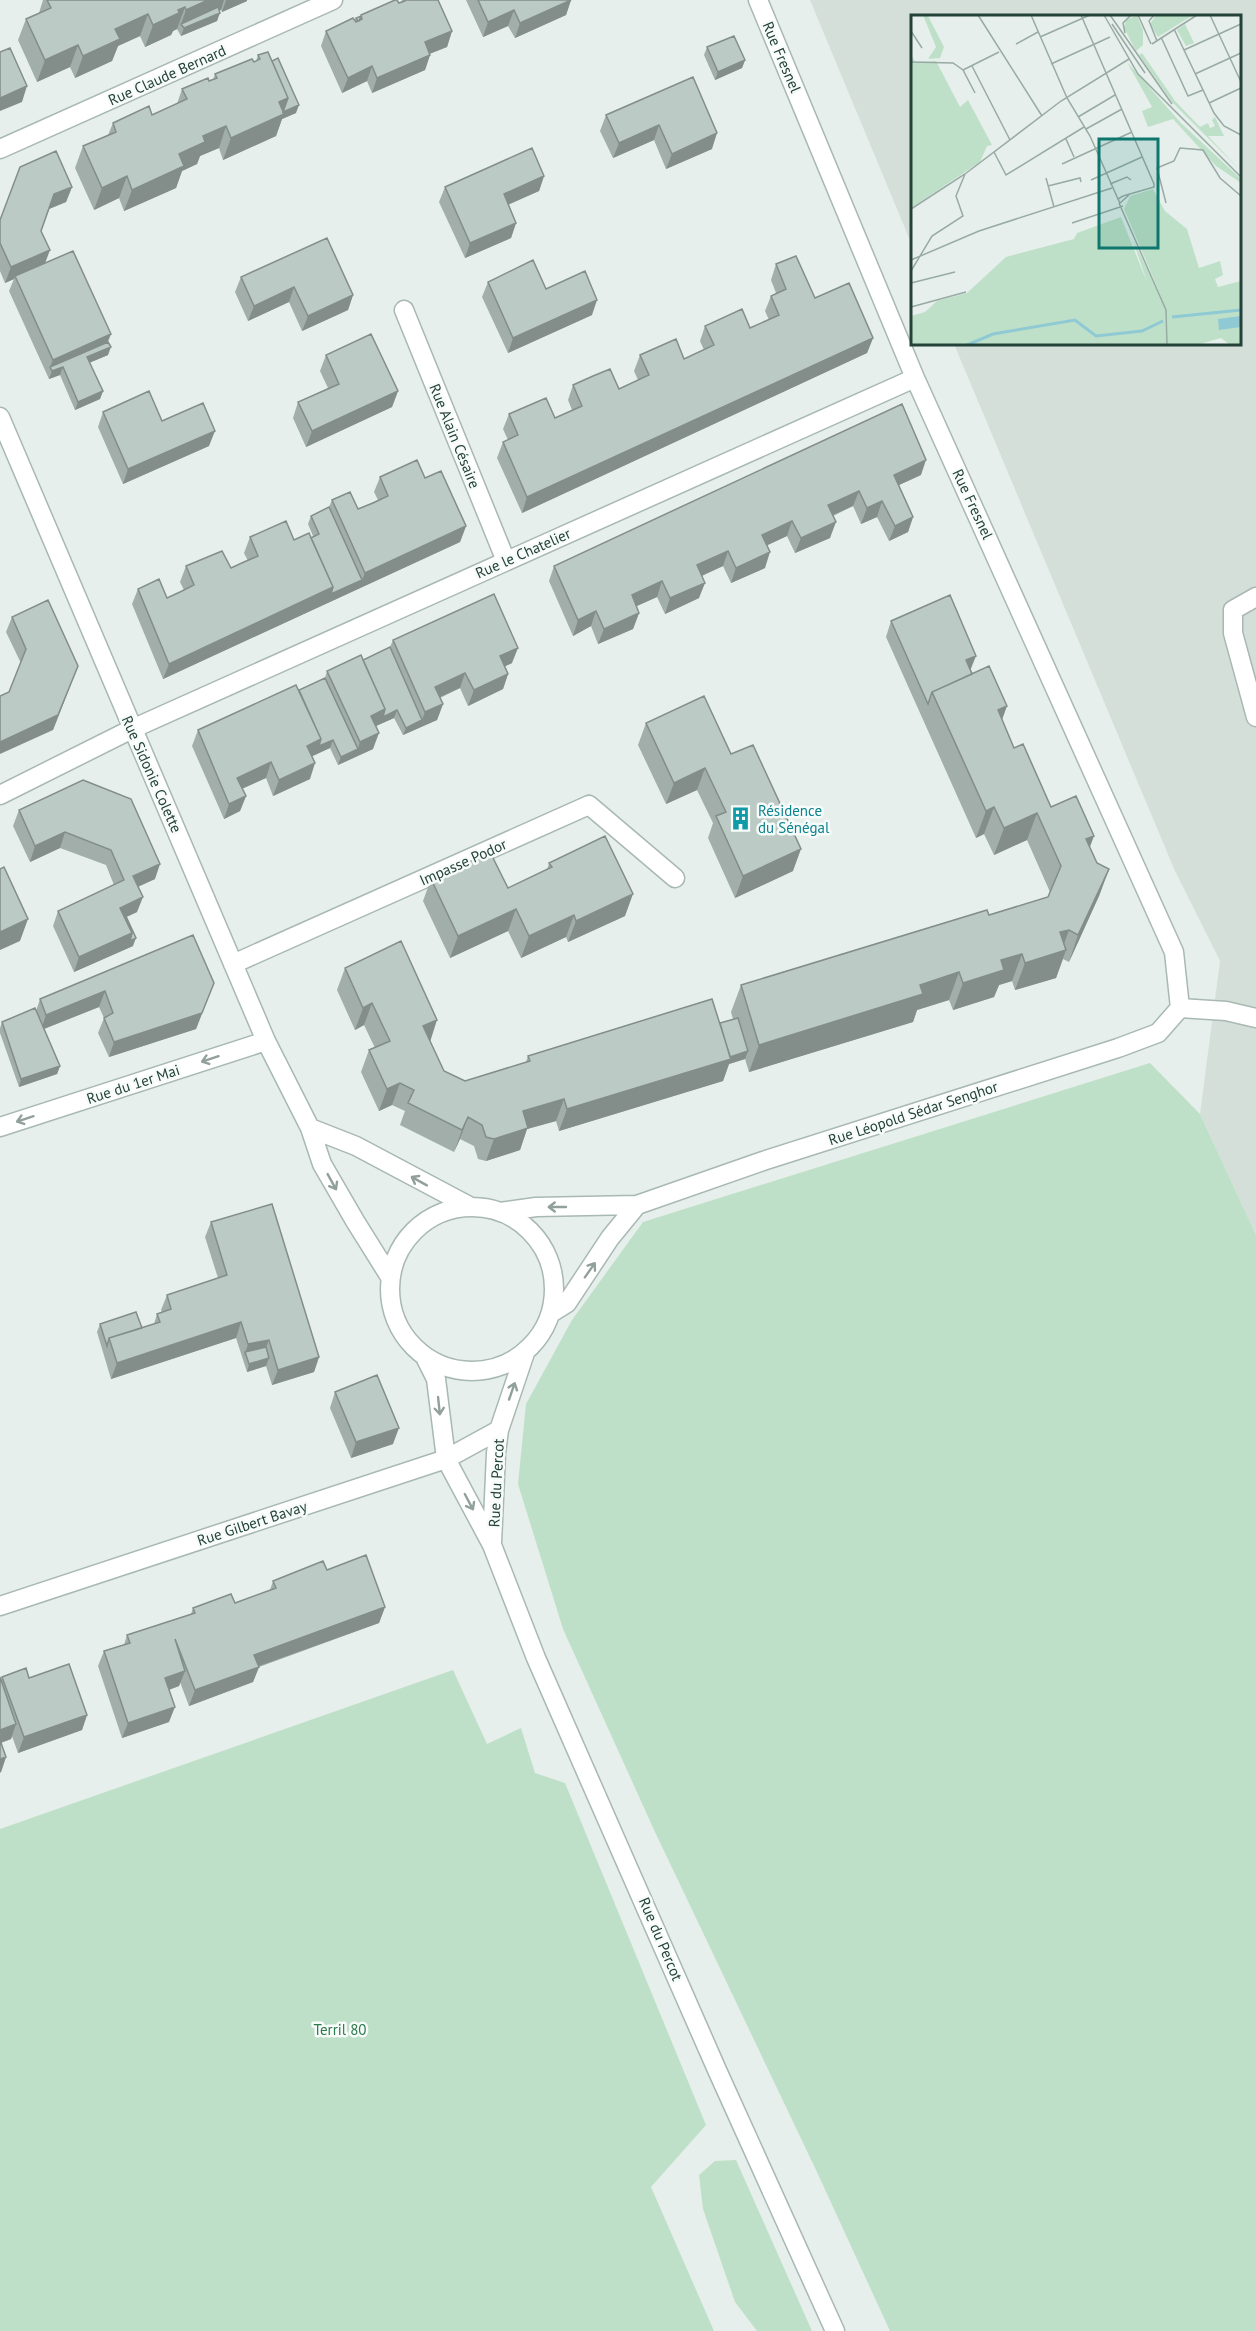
<svg xmlns="http://www.w3.org/2000/svg" width="1256" height="2331" viewBox="0 0 1256 2331" font-family="'PT Sans',sans-serif">
<style>
.built{fill:#d4dfda}
.green{fill:#bfe0c8}
.lines{fill:none;stroke-linecap:round;stroke-linejoin:round}
.service-casing{stroke:#a8b8b2;stroke-width:21}
.minor-casing{stroke:#a8b8b2;stroke-width:21}
.service{stroke:#fff;stroke-width:18}
.minor{stroke:#fff;stroke-width:18}
.wall{fill:#a1aea9}
.shaded-wall{fill:#838d89}
.building{fill:#bbcac4;stroke:#838d89;stroke-width:1.5}
.oneway{stroke:#92a09c}
.labels{text-anchor:middle;dominant-baseline:central;stroke-width:5;stroke-linejoin:round;paint-order:stroke}
.street-label{font-size:15px;fill:#24423a;stroke:#f7fbf9}
.culture-label{font-size:15px;fill:#0d838f;stroke:#f7fbf9;text-anchor:start}
.park-label{font-size:15px;fill:#2d7a4b;stroke:#f7fbf9}
.inset-river{fill:none;stroke:#8ec9d4;stroke-width:3}
.inset-road{fill:none;stroke:#98aaa4;stroke-width:1.5}
.view{fill:#0f766e;fill-opacity:0.15;stroke:#0f766e;stroke-width:3}
.inset-edge{fill:none;stroke:#24423a;stroke-width:3}
</style>
<rect width="100%" height="100%" fill="#e6efeb"/>
<path class="built" d="M810 0H1256V1235L1200 1114 1220 961 1175 871 954 344H1240V16H912V245Z"/>
<path class="green" d="M1150 1063 1200 1114 1256 1235V2331H890L816 2170 655 1832 563 1629 518 1484 526 1404 572 1320 643 1222Z
M453 1670 487 1744 521 1728 535 1773 565 1783 706 2125 651 2187 714 2331H0V1829Z
M736 2160 812 2331H757L735 2302 703 2209 699 2175 715 2161Z"/>
<g class="lines">
<defs>
<path id="service" d="M404 310 506 561
M1180 1008 1226 1011 1256 1018"/>
<path id="minor" d="M0 149 333 0
M0 417 266 1041 310 1128 322 1164 355 1221 390 1277
M1256 597 1233 610V633L1256 717
M0 795 132 729 915 378
M233 964 589 805 675 878
M0 1127 266 1041
M310 1128 356 1146 471 1207
M390 1289a82 82 0 1 1 164 0a82 82 0 1 1-164 0Z
M500 1212 536 1207 637 1205 763 1161 1118 1048 1158 1033 1180 1008 1174 952 915 378 758 0
M551 1313 567 1303 610 1238 637 1205
M425 1357 436 1379 446 1459 492 1545 536 1658 717 2070 835 2331
M492 1543 496 1453 499 1430 525 1353
M0 1606 446 1459 499 1430"/>
</defs>
<use href="#service" class="service-casing"/>
<use href="#minor" class="minor-casing"/>
<use href="#service" class="service"/>
<use href="#minor" class="minor"/>
</g>
<path class="wall" d="M43 0H247V1L222 12 221 10H219L217 21 181 36 177 29 173 31 171 35 145 47 140 36 118 46 112 61 75 78 70 67 37 82 18 40 26 19 39 13Z
M402 0H438L452 31 447 47 429 54 430 55 425 70 372 93 367 81 342 93 321 46 326 31 355 20 356 18 401 2Z
M466 0H571L566 15 515 38 508 26 483 37Z
M707 47 745 60 742 68 715 80 704 55Z
M258 55 296 113 282 119 276 136 223 160 219 148 200 156 197 164 182 171 176 188 124 211 119 198 94 210 75 168 83 146 108 135 113 123 152 115 177 104 182 89 209 81 213 80 215 74 256 61Z
M693 77 712 149 666 169 654 140 613 158 600 131 606 115Z
M544 176 539 191 508 205 516 223 511 238 465 258 439 202 445 187Z
M72 187 66 202 49 209 41 231 45 263 108 342V355L89 363 103 391 100 399 75 410 60 375 49 379 9 291 14 279 5 283 0 271V220Z
M776 264 815 298 873 338 867 353 522 513 497 458 503 442 508 440 503 429 509 414 555 418 572 410 568 400 573 385 619 389 638 380 634 371 640 355 684 359 704 350 700 341 705 326 750 328 769 320 765 311 771 296 776 293 771 280Z
M241 277 353 295 348 310 302 331 289 302 248 321 235 292Z
M488 282 592 315 508 353 482 297Z
M326 355 398 391 392 407 306 447 293 418 298 402 328 388 320 371Z
M103 412 162 421 209 446 123 484 98 427Z
M921 475 899 485 913 517 908 532 889 541 877 517 861 524 853 506 833 516 830 538 795 553 787 536 767 545 765 568 731 583 723 566 702 576 699 598 665 614 657 597 636 606 639 613 633 629 598 644 591 626 573 636 549 581 554 566Z
M380 477 425 478 466 526 460 542 163 679 132 604 138 589 167 598 184 590 180 582 186 566 231 568 248 561 244 553 250 537 294 540 311 538 313 536 308 524 311 516 329 507 332 500 358 509 378 500 374 492Z
M12 617 78 666 53 730 6 632Z
M891 621 971 670 1002 720 1014 748 1051 807 1090 847 1097 863 1109 869 1099 896 1069 962 1063 959 1056 978 1015 990 1012 981 999 985 994 997 953 1010 949 1000 917 1010 913 1022 749 1072 745 1059 729 1064 723 1081 559 1131 556 1121 527 1129 520 1150 486 1161 478 1159 474 1146 460 1139 454 1152 400 1125 405 1111 392 1105 379 1111 361 1072 369 1050 375 1048 364 1025 355 1030 337 990 345 968 430 1041 444 1071 465 1081 526 1062 528 1056 720 1023 733 1019 731 1012 741 985 989 915 1048 897 1050 892 1027 840 994 855 984 834 976 838 886 637Z
M393 640 512 663 505 666 508 674 503 689 468 706 460 688 440 698 443 704 437 720 403 735 394 718 380 724 376 726 373 749 338 765 330 748 312 756 310 779 273 796 266 778 242 789 246 796 240 811 224 819 192 746 198 730 299 690 325 678 327 671 363 660 390 647Z
M646 723 731 754 793 871 735 898 708 838 713 823 697 790 666 804 638 745Z
M83 780 155 879 138 887 137 912 126 917 133 946 74 972 53 926 58 911 114 885 106 865 60 848 30 862 13 826 19 810Z
M549 863 625 916 568 942 566 937 521 958 508 931 450 958 423 901 431 879 508 888 547 870Z
M193 935 208 998 196 1029 109 1057 98 1033 104 1018 99 1007 44 1029 60 1066 57 1074 19 1087 0 1033V1028L2 1022 36 1011 40 999Z
M211 1222 319 1357 314 1372 272 1385 266 1366 247 1372 236 1338 111 1379 97 1332 100 1324 142 1328 154 1324 157 1314 162 1312 161 1310 167 1295 218 1278 205 1237Z
M335 1392 393 1444 351 1458 330 1408Z
M327 1570 385 1607 379 1623 259 1667 253 1682 189 1706 180 1682 179 1686 169 1690V1722L122 1738 98 1666 104 1651 124 1645 127 1635 191 1614 193 1608 235 1603 270 1590 273 1581Z
M2 1677 29 1678 87 1715 82 1730 18 1753 12 1736 11 1739 1 1743 6 1757 1 1772V1680Z"/>
<path class="shaded-wall" d="M208 0H224L221 10 217 11 220 13 217 21 181 36 184 28 181 24 178 32 186 10Z
M226 0H247V1L222 12Z
M571 0 566 15 515 38 520 23Z
M185 7 177 29 173 31 171 35 145 47 153 25Z
M514 10 508 26 483 37 488 22Z
M148 14 140 36 118 46 112 61 75 78 83 56 115 29Z
M452 31 447 47 419 58 425 42Z
M78 45 70 67 37 82 45 60Z
M430 55 425 70 372 93 377 78Z
M745 60 742 68 715 80 718 72Z
M372 66 367 81 342 93 348 78Z
M27 86 22 102 0 111V98Z
M288 98 299 105 296 113 282 119 276 136 223 160 231 138 279 102Z
M659 125 654 140 613 158 619 143Z
M226 126 219 148 200 156 197 164 182 171 176 188 124 211 132 190 203 136Z
M717 133 712 149 666 169 672 154Z
M127 176 119 198 94 210 102 188Z
M544 176 539 191 498 209 504 194Z
M72 187 66 202 49 209 54 194Z
M516 223 511 238 465 258 470 243Z
M50 250 44 266 15 276 14 279 5 283 11 267Z
M294 287 289 302 248 321 254 306Z
M353 295 348 310 302 331 308 316Z
M597 300 592 315 508 353 513 338Z
M111 334 105 349 111 347 108 355 84 365 86 358 62 369 60 375 49 379 52 371 50 367 53 360Z
M873 338 867 353 522 513 527 497Z
M103 391 100 399 75 410 78 402Z
M398 391 392 407 306 447 312 431Z
M215 431 209 446 123 484 128 469Z
M926 460 921 475 888 490 894 475Z
M859 491 853 506 822 520 828 505Z
M882 501 877 517 861 524 867 508Z
M913 517 908 532 889 541 895 526Z
M792 521 787 536 757 550 762 535Z
M836 522 830 538 795 553 801 538Z
M466 526 460 542 163 679 169 664 333 587 362 580 365 573Z
M728 551 723 566 692 580 697 565Z
M770 552 765 568 731 583 736 568Z
M662 581 657 597 626 611 632 595Z
M705 583 699 598 665 614 670 598Z
M596 611 591 626 573 636 578 620Z
M639 613 633 629 598 644 604 629Z
M518 648 512 663 495 671 500 656Z
M976 656 970 671 966 660Z
M78 666 53 730 0 754V742Z
M465 673 460 688 429 702 435 687Z
M508 674 503 689 468 706 474 690Z
M443 704 437 720 403 735 406 728 422 720 425 712Z
M1007 706 997 734 998 710Z
M385 709 397 710 394 718 365 731 371 716Z
M379 733 373 749 338 765 341 757 358 749 360 742Z
M321 739 333 740 330 748 302 761 307 746Z
M271 762 266 778 232 793 237 778Z
M315 763 310 779 273 796 279 780Z
M705 768 697 790 666 804 674 783Z
M246 796 240 811 224 819 229 804Z
M994 807 984 834 976 838 986 811Z
M1037 813 1027 840 994 855 1004 828Z
M65 832 60 848 30 862 35 846Z
M1094 836 1084 863 1086 839Z
M801 849 793 871 735 898 743 876Z
M160 864 155 879 128 891 133 876Z
M1109 869 1099 896 1069 962 1078 935Z
M633 894 625 916 568 942 576 921Z
M143 897 137 912 120 920V908Z
M516 909 508 931 450 958 458 936Z
M574 915 566 937 521 958 529 936Z
M28 919 20 941 0 950V932Z
M1069 930 1061 952 1066 950 1056 978 1015 990 1025 963 1060 932Z
M132 933 136 938 133 946 74 972 79 957Z
M1022 954 1012 981 999 985 994 997 953 1010 963 983 1001 960Z
M959 972 949 1000 917 1010 913 1022 749 1072 759 1045 920 985Z
M214 983 196 1029 109 1057 114 1042Z
M105 991 99 1007 41 1030 46 1015Z
M372 1003 364 1025 355 1030 363 1008Z
M437 1020 430 1042 423 1026Z
M748 1051 745 1059 729 1064 723 1081 559 1131 567 1109Z
M60 1066 57 1074 19 1087 21 1079Z
M400 1083 392 1105 379 1111 387 1089Z
M564 1099 556 1121 527 1129 520 1150 486 1161 494 1139 523 1111Z
M468 1117 460 1139 454 1152 462 1130Z
M241 1322 236 1338 111 1379 117 1363Z
M269 1340 263 1355 245 1352 243 1360 248 1344Z
M319 1357 314 1372 272 1385 278 1370Z
M269 1358 266 1366 247 1372 249 1364Z
M399 1428 393 1444 351 1458 356 1442Z
M385 1607 379 1623 248 1670 254 1655Z
M259 1667 253 1682 189 1706 195 1690Z
M185 1671 179 1686 160 1693 165 1678Z
M175 1707 169 1722 122 1738 128 1723Z
M87 1715 82 1730 18 1753 24 1737Z
M16 1724 11 1739 0 1743V1730Z
M6 1757 1 1772 0 1773V1759Z"/>
<path class="building" d="M47 0H208L186 10 185 7 178 10 179 13 153 25 148 14 115 29 120 39 83 56 78 45 45 60 26 19 51 8Z
M395 0H397L399 3 405 1V0H438L452 31 425 42 430 55 377 78 372 66 348 78 326 31 353 18 356 22 362 19 361 15Z
M478 0H571L520 23 514 10 488 22Z
M218 7 220 13 184 28 181 24Z
M361 16 359 21H358L356 18Z
M734 36 745 60 718 72 707 47Z
M10 48 27 86 0 98V52Z
M268 52 288 98 279 102 284 114 231 138 226 126 203 136 205 142 179 154 184 166 132 190 127 176 102 188 83 146 116 132 113 123 149 106 152 115 187 99 182 89 208 78 209 81 217 78 215 74 252 59 254 62 260 59 258 55Z
M278 58 299 105 283 112 288 98 272 61Z
M693 77 717 133 672 154 659 125 619 143 606 115Z
M532 148 544 176 504 194 516 223 470 243 445 187Z
M56 151 72 187 54 194 41 231 50 250 11 267 0 243V220L20 167Z
M327 238 353 295 308 316 294 287 254 306 241 277Z
M73 251 111 334 53 360 15 276Z
M796 256 815 298 849 283 873 338 527 497 503 442 518 435 509 414 546 398 555 418 582 406 573 385 593 376 610 369 619 389 649 375 640 355 676 339 684 359 714 345 705 326 742 309 750 328 779 315 771 296 786 289 776 264Z
M533 260 546 289 585 271 597 300 513 338 488 282Z
M371 334 398 391 312 431 298 402 339 384 326 355Z
M108 342 111 347 87 357 103 391 78 402 63 367 52 371 50 367Z
M149 391 162 421 203 403 215 431 128 469 103 412Z
M902 404 926 460 894 475 913 517 895 526 882 501 867 508 859 491 828 505 836 522 801 538 792 521 762 535 770 552 736 568 728 551 697 565 705 583 670 598 662 581 632 595 639 613 604 629 596 611 578 620 554 566Z
M417 460 425 478 441 471 466 526 365 573 332 500 350 492 358 509 373 503 388 496 380 477Z
M329 507 362 580 331 594 333 587 311 538 319 534 311 516Z
M286 521 294 540 309 533 333 587 169 664 138 589 159 579 167 598 180 592 194 585 186 566 222 551 231 568 244 562 258 556 250 537Z
M494 594 518 648 500 656 508 674 474 690 465 673 435 687 443 704 425 712 393 640Z
M950 595 976 656 966 660 972 674 932 692 928 704 891 621Z
M48 600 78 666 58 715 0 742V696L9 692 26 649 12 617Z
M390 647 422 720 406 728 397 710 383 717 385 709 363 660Z
M361 655 385 709 371 716 379 733 360 742 327 671Z
M989 666 1007 706 998 710 1014 748 1023 744 1051 807 1076 796 1094 836 1086 839 1097 863 1109 869 1078 935 1069 930 1060 932 1066 950 1025 963 1022 954 1001 960 1004 970 963 983 959 972 920 985 923 994 759 1045 741 985 987 910 989 915 1048 897 1061 866 1037 813 1004 828 994 807 986 811 932 692Z
M325 678 358 749 341 757 333 740 319 746 321 739 299 690Z
M296 685 321 739 307 746 315 763 279 780 271 762 237 778 246 796 229 804 198 730Z
M704 696 731 754 753 745 801 849 743 876 716 816 726 812 705 768 674 783 646 723Z
M83 780 131 799 160 864 133 876 143 897 120 908 132 933 79 957 58 911 124 880 111 850 65 832 35 846 19 810Z
M605 836 633 894 576 921 574 915 529 936 516 909 458 936 431 879 490 852 508 888 552 867 549 863Z
M4 867 28 919 0 932V869Z
M123 912H124L136 938 130 941 132 933Z
M193 935 214 983 202 1013 114 1042 104 1018 113 1013 105 991 46 1015 40 999Z
M401 941 437 1020 423 1026 444 1071 465 1081 530 1061 528 1056 712 999 731 1059 567 1109 564 1099 523 1111 528 1128 494 1139 486 1137 482 1125 468 1117 462 1130 408 1103 414 1090 400 1083 387 1089 369 1050 390 1041 372 1003 363 1008 345 968Z
M35 1008 60 1066 21 1079 2 1022Z
M738 1018 748 1051 730 1057 720 1023Z
M272 1204 319 1357 278 1370 269 1340 248 1344 241 1322 117 1363 109 1338 160 1322 157 1314 171 1309 167 1295 227 1275 211 1222Z
M136 1312 142 1328 109 1338 107 1346 100 1324Z
M266 1347 269 1358 249 1364 245 1352Z
M377 1375 399 1428 356 1442 335 1392Z
M366 1555 385 1607 254 1655 259 1667 195 1690 175 1639 185 1671 165 1678 175 1707 128 1723 104 1651 130 1643 127 1635 195 1613 193 1608 231 1594 235 1603 276 1588 273 1581 323 1561 327 1570Z
M69 1664 87 1715 24 1737 2 1677 26 1668 29 1678Z
M0 1677 16 1724 0 1730Z
M0 1740 6 1757 0 1759Z"/>
<defs><path id="oneway-shaft" d="M-6 0H5M1.5-3L5.5 0L1.5 3" fill="none" stroke-width="1.6" stroke-linecap="round" stroke-linejoin="round" transform="scale(1.5)"/></defs>
<g class="oneway">
<use href="#oneway-shaft" transform="translate(210 1059) rotate(162)"/>
<use href="#oneway-shaft" transform="translate(25 1119) rotate(162)"/>
<use href="#oneway-shaft" transform="translate(419 1181) rotate(-151)"/>
<use href="#oneway-shaft" transform="translate(332 1182) rotate(61)"/>
<use href="#oneway-shaft" transform="translate(557 1207) rotate(180)"/>
<use href="#oneway-shaft" transform="translate(590 1270) rotate(-55)"/>
<use href="#oneway-shaft" transform="translate(512 1391) rotate(-71)"/>
<use href="#oneway-shaft" transform="translate(439 1406) rotate(84)"/>
<use href="#oneway-shaft" transform="translate(469 1502) rotate(62)"/>
</g>
<defs>
<symbol id="building-bare" viewBox="-9 -9 18 18"><path d="M-4-6H4V6H1V3H-1V6H-4ZM-2.5-4.3h1.7v1.8h-1.7ZM.8-4.3h1.7v1.8H.8ZM-2.5-1h1.7V.8h-1.7ZM.8-1h1.7V.8H.8Z" fill="#0f9aa8" stroke="#f7fbf9" stroke-width="2.5" paint-order="stroke"/></symbol>
</defs>
<g fill-rule="evenodd">
<use href="#building-bare" x="724" y="802" width="33" height="33"/>
</g>
<g class="labels">
<g class="street-label">
<text transform="translate(782 57) rotate(67)">Rue Fresnel</text>
<text transform="translate(167 75) rotate(-24)">Rue Claude Bernard</text>
<text transform="translate(455 436) rotate(68)">Rue Alain Césaire</text>
<text transform="translate(973 504) rotate(65)">Rue Fresnel</text>
<text transform="translate(523 553) rotate(-24)">Rue le Chatelier</text>
<text transform="translate(152 774) rotate(66)">Rue Sidonie Colette</text>
<text transform="translate(463 862) rotate(-24)">Impasse Podor</text>
<text transform="translate(133 1084) rotate(-18)">Rue du 1er Mai</text>
<text transform="translate(913 1113) rotate(-18)">Rue Léopold Sédar Senghor</text>
<text transform="translate(496 1483) rotate(-87)">Rue du Percot</text>
<text transform="translate(252 1523) rotate(-18)">Rue Gilbert Bavay</text>
<text transform="translate(661 1939) rotate(67)">Rue du Percot</text>
</g>
<g class="culture-label">
<text x="758" y="810">Résidence<tspan x="758" dy="17">du Sénégal</tspan></text>
</g>
<g class="park-label">
<text x="340" y="2029">Terril 80</text>
</g>
</g>
<g transform="translate(911 15)">
<rect width="330" height="330" fill="#e6efeb"/>
<path d="M12 0 17 1 33 32 29 43 17 44 25 32ZM245 0H282L247 22 239 9ZM226 1 232 15V30L225 36 213 13 215 4ZM274 9 283 28 275 31 266 15ZM231 38 264 86 289 112 297 108 299 113 304 111 301 105 304 102 313 121H297L330 156 261 87 228 40ZM0 39 4 47 25 46 49 92 57 85 81 130 76 131 69 147 0 193ZM216 47 270 108 330 164V168L305 151 262 104 237 112 231 96 241 92ZM242 174 254 196 276 214 288 253 309 246 312 260 304 264 307 272 330 266V330H319L310 323 286 330H0V301L14 297 26 286 56 278 95 242 163 224 166 218 210 202 236 267 222 225 252 286 213 194 219 181Z" fill="#bfe0c8"/>
<path d="M330 301V312L308 315 307 304Z" fill="#8ec9d4"/>
<path class="inset-river" d="M261 302 330 295M56 330 82 319 164 305 185 321 231 316 252 306"/>
<path class="inset-road" d="M67 0 131 101M120 0 156 83 179 121 207 184M170 0 243 169V172L212 181M193 0 227 59 330 162M199 0 261 89M227 0 240 29M243 0 238 6 246 26M299 0 330 67M201 9 234 58M263 14 303 98 313 111 330 120M0 16 11 33M214 18 212 8 220 0M129 22 179 0M250 22 277 81 292 75M105 29 127 17M241 29 286 0M273 35 330 9M0 47 42 48 52 55 64 78M140 49 199 22M61 51 99 125M52 55 88 37M284 59 330 38M298 88 330 73M167 102 204 80M175 114 211 94M155 124 163 142M83 137 95 160 173 112M151 149 221 117M135 163 143 192M180 165 231 142M199 169 216 162 220 165M137 171 169 163 170 167M212 181 207 184 209 188 218 180M208 188 255 295 256 330M255 188 246 153 263 146 269 133 292 135 309 163 330 181M0 194 54 159 150 86 218 44M161 208 212 191M0 245 68 216 201 173M0 256 21 221 52 201 45 181 54 159M0 268 44 257M0 292 55 277"/>
<path class="view" d="M188 124H247V233H188Z"/>
<rect width="330" height="330" class="inset-edge"/>
</g>
</svg>
